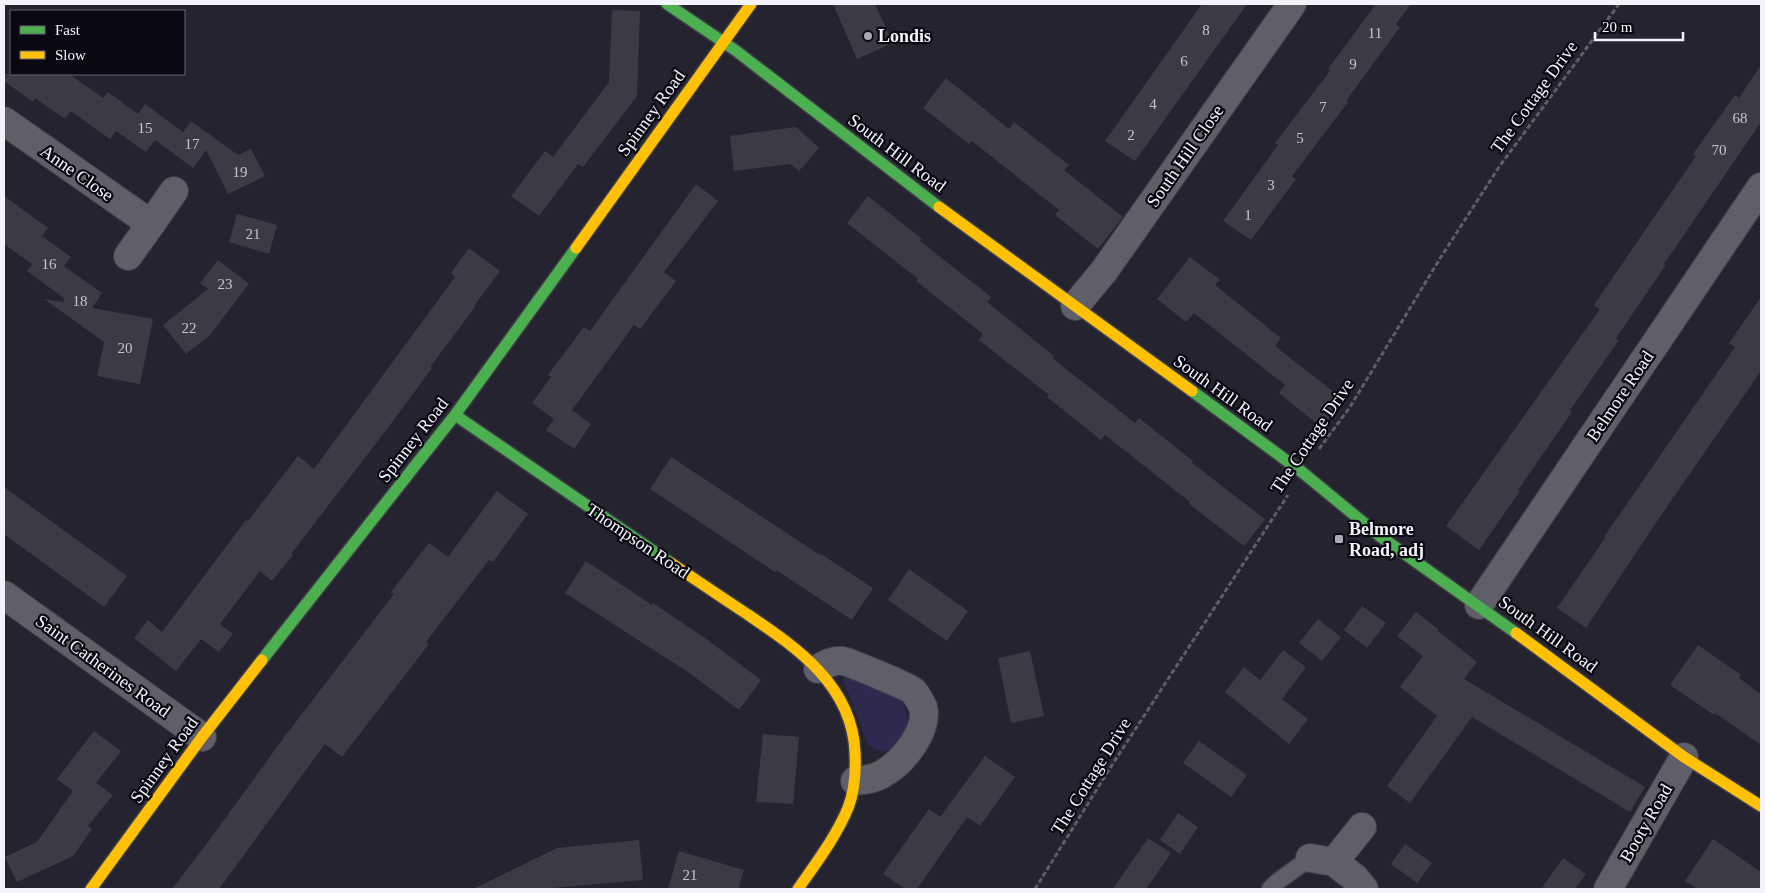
<svg xmlns="http://www.w3.org/2000/svg" width="1765" height="893" viewBox="0 0 1765 893" font-family="'Times New Roman',serif">
<style>
.green{fill:#2e294f}
.building{fill:#3c3b45}
.lines{fill:none;stroke-linecap:round;stroke-linejoin:round}
.lane-casing{stroke:#3f3f48;stroke-width:19}
.street-casing{stroke:#3f3f48;stroke-width:30}
.fast-casing{stroke:#3f3f48;stroke-width:14}
.slow-casing{stroke:#3f3f48;stroke-width:14}
.path{stroke:#5f5e67;stroke-width:3;stroke-dasharray:5 2.5;stroke-linecap:butt}
.lane{stroke:#605e69;stroke-width:16}
.street{stroke:#605e69;stroke-width:28}
.fast{stroke:#4caf50;stroke-width:11}
.slow{stroke:#ffc107;stroke-width:11}
.poi-dot{fill:#abaab4;stroke:#0a0913;stroke-width:2}
.labels{text-anchor:middle;dominant-baseline:central;stroke-width:4.5;stroke-linejoin:round;paint-order:stroke}
.number-label{font-size:15px;fill:#c5c5ce}
.poi-label{font-size:18px;font-weight:bold;fill:#f3f3fc;stroke:#0a0913;text-anchor:start}
.street-label{font-size:18px;fill:#f3f3fc;stroke:#0a0913}
</style>
<rect width="100%" height="100%" fill="#24232f"/>
<path class="green" d="M849 674 903 696 909 732C895 749 890 759 868 745L843 679Z"/>
<path class="building" d="M833 4H875L893 43 857 59Z
M1202 4H1247L1135 161 1105 141Z
M1376 4H1411L1396 24 1400 27 1346 101 1348 102 1292 176 1296 179 1251 240 1223 221 1278 145 1275 143 1330 71 1328 69Z
M612 10 640 11 637 96 583 167 578 164 539 216 511 196 545 151 553 157 609 82Z
M1761 65V122L1664 264 1666 265 1616 338 1619 340 1570 410 1572 412 1518 490 1520 491 1479 550 1446 526 1600 309 1594 305 1696 156 1693 154 1735 95 1739 98Z
M4 74H69L103 98 108 92 138 114 145 104 183 132 191 121 238 155 251 149 265 176 228 194 206 150 193 168 155 140 146 152 116 131 110 139 71 111 65 119 35 98 33 102 4 81Z
M946 78 1009 129 1014 122 1069 165 1064 170 1123 217 1098 249 1055 215 1059 210 972 141 969 144 923 108Z
M796 127 819 148 799 171 790 164 734 171 730 136Z
M696 184 718 201 664 272 676 281 640 329 634 325 572 410 591 424 574 449 546 430 554 419 532 403 551 377 548 375 584 327 590 331Z
M4 196 48 228 42 236 71 257 64 266 102 293 92 308 153 319 140 384 97 376 104 342 44 299 63 302 65 299 27 271 32 264 4 244Z
M868 196 922 239 920 241 991 297 987 302 1054 356 1052 358 1135 423 1139 418 1193 461 1192 463 1265 519 1244 546 1189 504 1190 502 1105 435 1101 440 1047 397 1049 395 979 340 983 334 916 281 918 279 847 223Z
M237 214 277 225 269 254 229 242Z
M469 248 500 271 474 306 475 307 430 367 432 368 387 429 291 554 293 555 272 581 260 571 220 624 233 634 219 652 201 639 176 671 134 638 148 620 162 632 246 520 248 521 298 456 314 469 455 277 451 273Z
M1190 257 1220 280 1215 285 1281 338 1275 346 1344 400 1322 428 1279 393 1285 385 1194 313 1186 322 1157 299Z
M218 260 249 284 210 335 186 354 163 325 208 289 200 283Z
M1761 297V371L1664 511 1586 628 1557 608 1605 538 1604 537 1735 347 1729 343Z
M671 457 820 555 821 554 873 588 852 620 776 570 775 572 650 489Z
M4 487 127 576 104 607 4 534Z
M497 491 528 514 493 562 489 560 426 642 429 644 342 757 325 744 219 889H172L208 842 285 736 394 594 391 592 429 543 448 557Z
M586 561 652 605 653 603 705 638 761 680 739 710 688 672 565 593Z
M909 569 968 611 947 641 888 600Z
M1362 606 1386 623 1367 648 1344 630Z
M1416 612 1439 630 1438 631 1477 662 1464 679 1645 787 1630 812 1472 717 1410 803 1387 786 1437 716 1400 687 1423 656 1397 636Z
M1318 619 1341 637 1322 661 1299 643Z
M1698 645 1741 675 1739 678 1761 694V745L1715 713 1714 715 1670 685Z
M1283 650 1306 667 1282 699 1308 719 1289 744 1225 692 1244 667 1260 680Z
M1030 651 1044 716 1011 723 998 658Z
M94 731 121 751 96 783 113 795 88 826 92 829 73 856 17 882 5 857 37 842 73 791 57 779Z
M763 734 799 737 793 804 756 802Z
M1199 741 1247 775 1231 797 1183 763Z
M985 756 1015 777 980 826 967 817 917 889H905L883 874 929 809 940 817Z
M1178 813 1198 827 1180 854 1160 840Z
M1148 838 1171 853 1146 889H1113Z
M1713 839 1761 872V889H1698L1685 881Z
M639 840 643 880 541 889H473L557 848Z
M1405 844 1432 863 1417 883 1391 864Z
M679 851 744 870 738 889H668Z
M1563 858 1586 874 1575 889H1541Z"/>
<g class="lines">
<defs>
<path id="lane" d="M1270 889 1277 882 1310 858"/>
<path id="street" d="M4 121 151 224 128 256
M151 224 174 191
M1075 306 1104 271 1292 4
M4 595 202 737
M1479 605 1761 187
M818 669C826 664 832 660 843 661 849 662 909 687 913 691 916 694 921 703 923 707 929 730 903 762 884 773 875 779 865 780 855 781
M1310 858 1334 862 1355 878 1364 889
M1334 862 1362 827
M1608 889 1684 757"/>
<path id="fast" d="M667 4 735 50 939 207
M1192 391 1302 472 1381 537 1516 633
M455 415 671 563
M262 660 455 415 576 248"/>
<path id="slow" d="M939 207 1192 391
M576 248 751 4
M671 563C696 580 721 597 747 614 797 648 852 685 855 752 856 771 855 790 848 808 836 837 816 863 798 889
M1516 633 1684 757 1761 806
M91 889 202 737 262 660"/>
</defs>
<use href="#lane" class="lane-casing"/>
<use href="#street" class="street-casing"/>
<use href="#fast" class="fast-casing"/>
<use href="#slow" class="slow-casing"/>
<path class="path" d="M1319 449 1350 407 1441 257 1499 167 1619 4
M1035 889 1112 765 1288 495"/>
<use href="#lane" class="lane"/>
<use href="#street" class="street"/>
<use href="#fast" class="fast"/>
<use href="#slow" class="slow"/>
</g>
<g class="poi-dot">
<circle cx="868" cy="36" r="5"/>
<rect x="1334" y="534" width="10" height="10" rx="2.5"/>
</g>
<g class="labels">
<g class="number-label">
<text x="1206" y="30">8</text>
<text x="1375" y="33">11</text>
<text x="1184" y="61">6</text>
<text x="1353" y="64">9</text>
<text x="1153" y="104">4</text>
<text x="1323" y="107">7</text>
<text x="1740" y="118">68</text>
<text x="145" y="128">15</text>
<text x="1131" y="135">2</text>
<text x="1300" y="138">5</text>
<text x="192" y="144">17</text>
<text x="1719" y="150">70</text>
<text x="240" y="172">19</text>
<text x="1271" y="185">3</text>
<text x="1248" y="215">1</text>
<text x="253" y="234">21</text>
<text x="49" y="264">16</text>
<text x="225" y="284">23</text>
<text x="80" y="301">18</text>
<text x="189" y="328">22</text>
<text x="125" y="348">20</text>
<text x="690" y="875">21</text>
</g>
<g class="poi-label">
<text x="878" y="36">Londis</text>
<text x="1349" y="529">Belmore<tspan x="1349" dy="21">Road, adj</tspan></text>
</g>
<g class="street-label">
<text transform="translate(1534 97) rotate(-54)">The Cottage Drive</text>
<text transform="translate(651 113) rotate(-54)">Spinney Road</text>
<text transform="translate(897 153) rotate(37)">South Hill Road</text>
<text transform="translate(1185 156) rotate(-55)">South Hill Close</text>
<text transform="translate(77 173) rotate(35)">Anne Close</text>
<text transform="translate(1223 393) rotate(36)">South Hill Road</text>
<text transform="translate(1620 396) rotate(-56)">Belmore Road</text>
<text transform="translate(1312 436) rotate(-56)">The Cottage Drive</text>
<text transform="translate(413 440) rotate(-52)">Spinney Road</text>
<text transform="translate(638 541) rotate(34)">Thompson Road</text>
<text transform="translate(1548 634) rotate(36)">South Hill Road</text>
<text transform="translate(103 666) rotate(36)">Saint Catherines Road</text>
<text transform="translate(164 760) rotate(-54)">Spinney Road</text>
<text transform="translate(1091 776) rotate(-58)">The Cottage Drive</text>
<text transform="translate(1646 823) rotate(-60)">Booty Road</text>
</g>
</g>
<rect width="1765" height="893" fill="none" stroke="#f3f3fc" stroke-width="10"/>
<rect x="10" y="10" width="175" height="65" fill="#0a0913" stroke="#676770"/>
<rect x="20" y="26" width="25" height="8" fill="#4caf50" stroke="#676770"/>
<text x="55" y="35" font-size="15" fill="#f3f3fc">Fast</text>
<rect x="20" y="51" width="25" height="8" fill="#ffc107" stroke="#676770"/>
<text x="55" y="60" font-size="15" fill="#f3f3fc">Slow</text>
<path d="M1595 32v8h88v-8" fill="none" stroke="#f3f3fc" stroke-width="2.5"/>
<text x="1602" y="32" font-size="15" fill="#f3f3fc" stroke="#0a0913" stroke-width="4" paint-order="stroke">20 m</text>
</svg>
